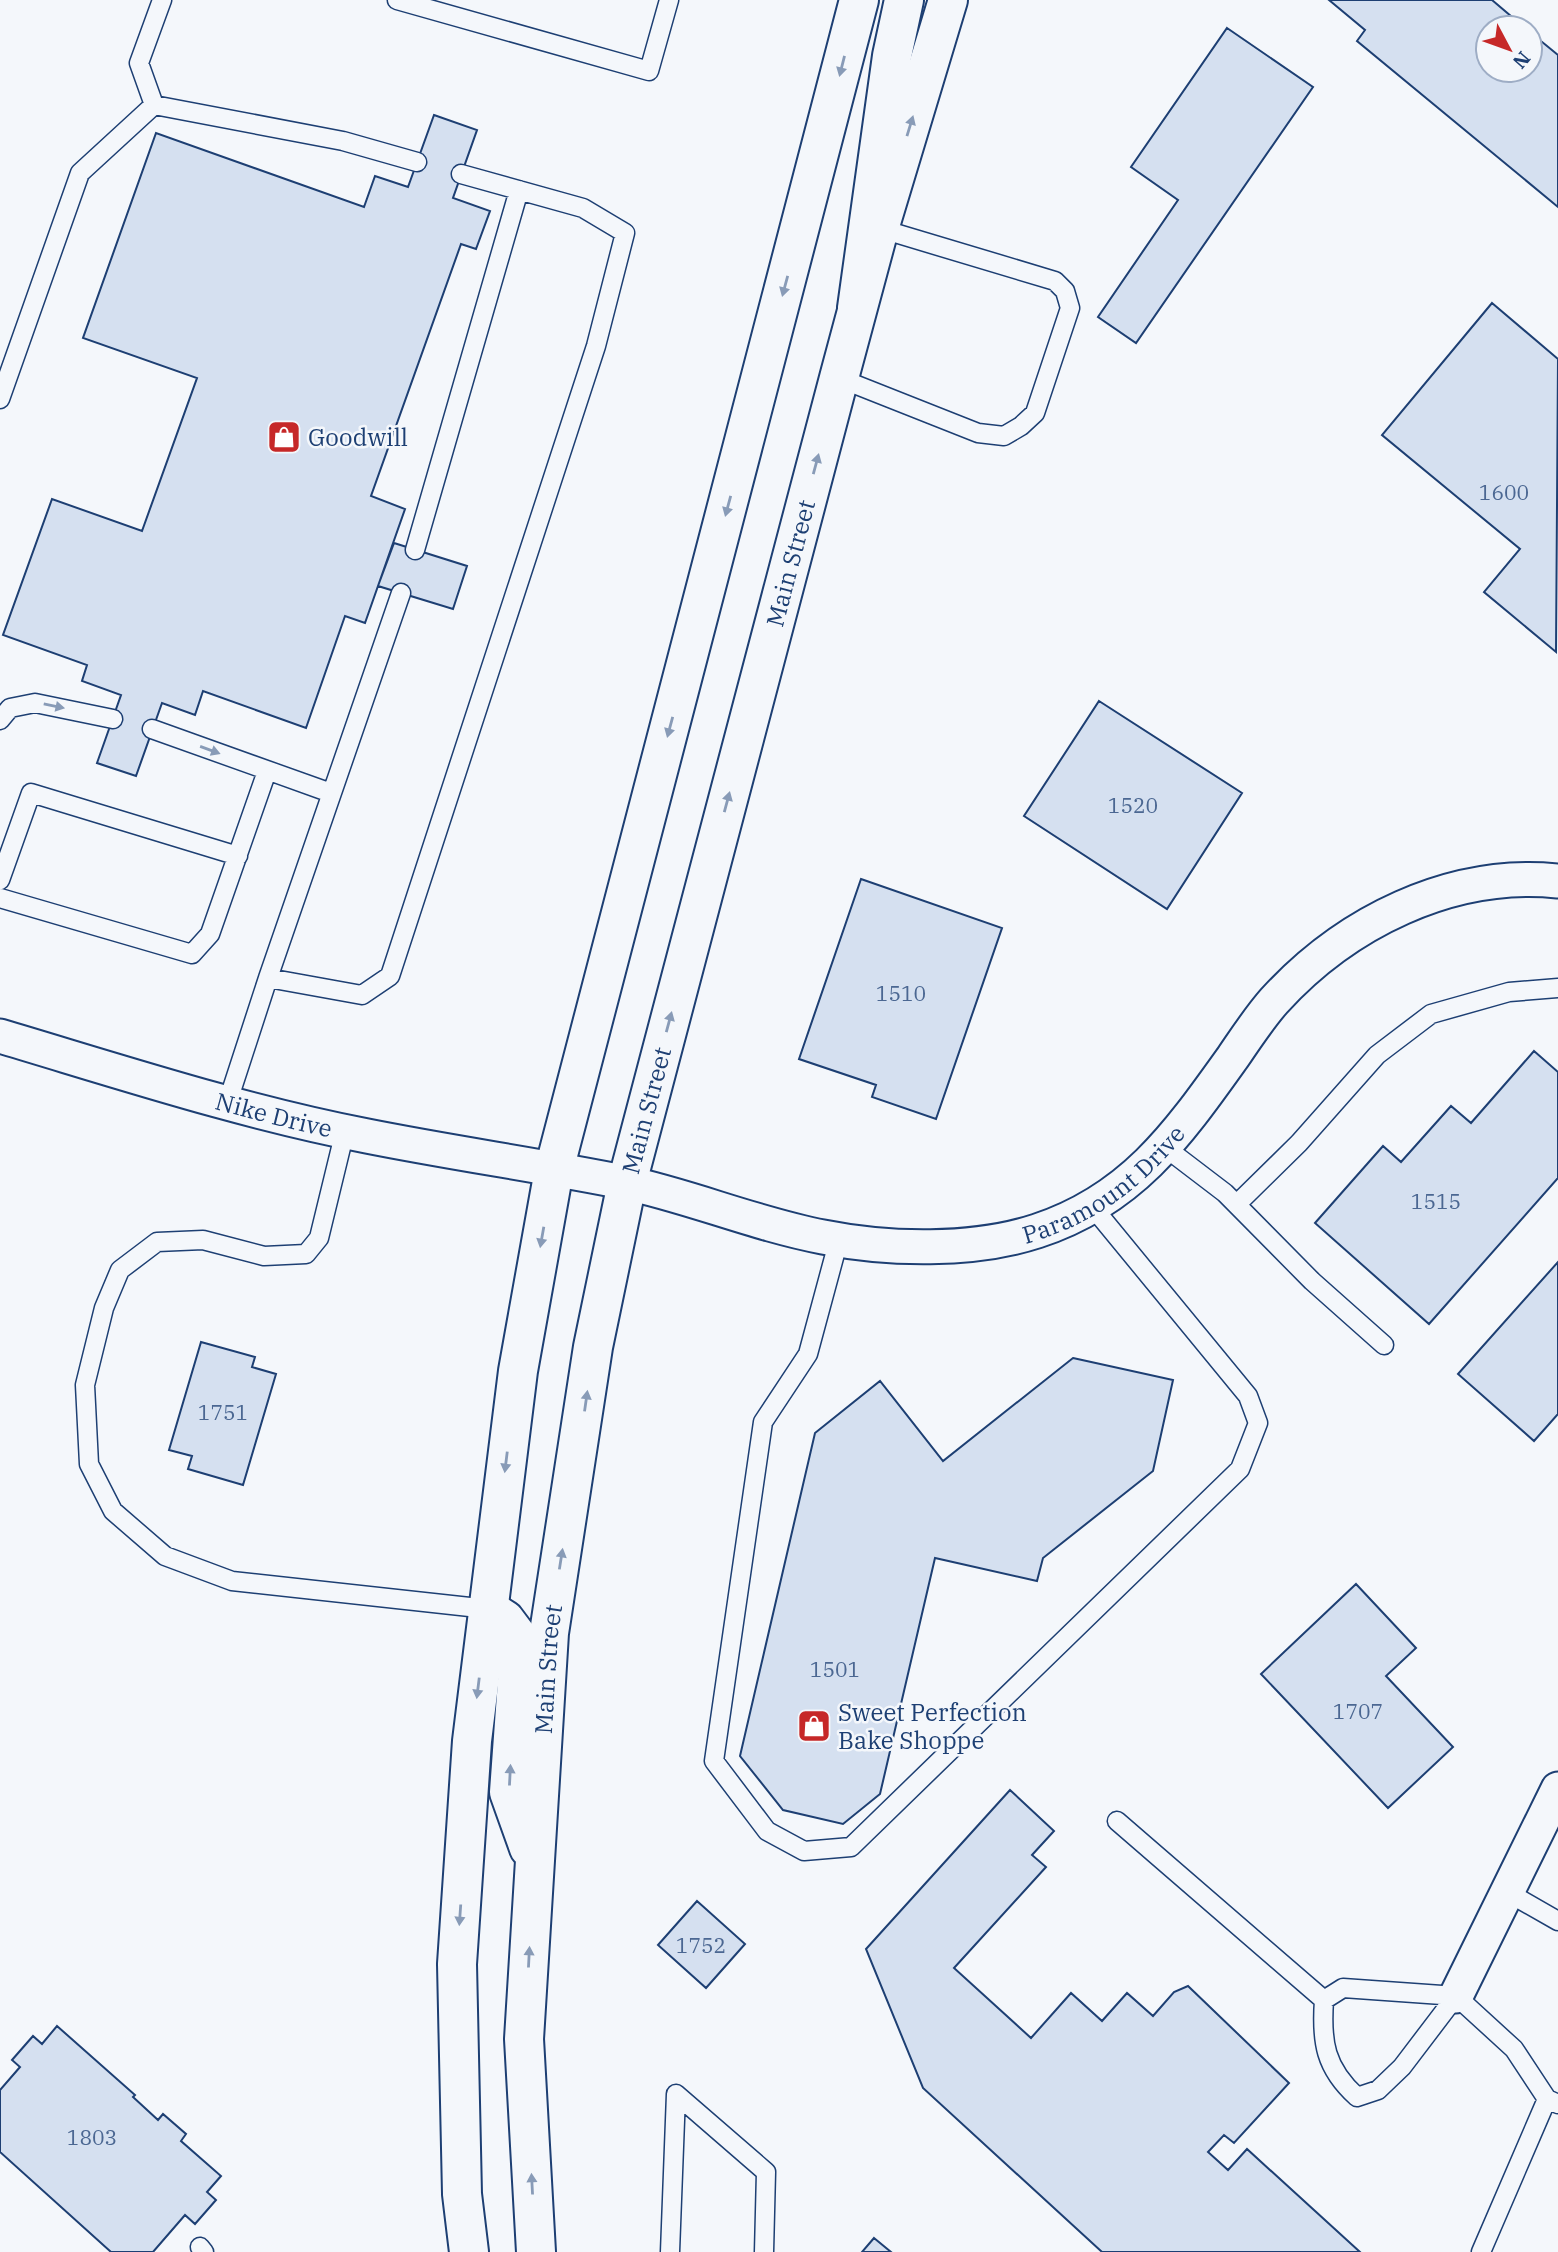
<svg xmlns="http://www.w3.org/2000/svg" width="1558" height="2252" viewBox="0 0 1558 2252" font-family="'IBM Plex Serif',serif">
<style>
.building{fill:#d5e0f0;stroke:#1d3f73;stroke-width:2}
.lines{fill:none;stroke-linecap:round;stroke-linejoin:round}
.service-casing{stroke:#1d3f73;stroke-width:21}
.minor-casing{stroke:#1d3f73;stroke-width:37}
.secondary-casing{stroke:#1d3f73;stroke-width:42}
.primary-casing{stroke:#1d3f73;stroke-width:42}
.service{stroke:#f4f7fb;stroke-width:18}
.minor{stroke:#f4f7fb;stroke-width:33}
.secondary{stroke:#f4f7fb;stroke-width:38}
.primary{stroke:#f4f7fb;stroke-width:38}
.oneway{fill:#889bb7}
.labels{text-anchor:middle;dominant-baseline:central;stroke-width:5;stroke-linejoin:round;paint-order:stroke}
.number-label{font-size:21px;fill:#4b6792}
.poi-label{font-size:24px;fill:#1d3f73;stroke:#f4f7fb;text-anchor:start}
.street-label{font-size:24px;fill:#1d3f73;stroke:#f4f7fb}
</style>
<rect width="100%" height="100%" fill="#f4f7fb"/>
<path class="building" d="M1329 0H1492L1525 28H1488V70H1530V32L1558 55V207L1357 41 1365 30Z
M1227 28 1313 87 1136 343 1098 317 1178 200 1131 167Z
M434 115 477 130 453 198 490 211 476 249 461 244 371 496 405 509 365 623 345 616 306 728 203 691 195 715 162 703 136 776 97 763 121 695 82 681 87 665 3 635 52 499 142 531 197 378 83 338 156 133 364 207 375 176 408 187Z
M1492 303 1558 359 1556 652 1484 592 1520 549 1382 435Z
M394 543 467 566 453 609 378 586Z
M1099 701 1242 793 1167 909 1024 816Z
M861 879 1002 928 936 1119 872 1097 876 1085 799 1059Z
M1534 1051 1558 1072V1178L1429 1324 1315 1223 1383 1146 1401 1162 1451 1106 1471 1123Z
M1558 1262V1414L1534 1441 1458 1374Z
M201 1342 255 1357 252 1367 276 1374 243 1485 188 1469 192 1456 169 1450Z
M1073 1358 1173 1380 1153 1471 1043 1558 1037 1581 935 1558 880 1794 843 1824 783 1810 740 1756 815 1433 880 1381 943 1461Z
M1356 1584 1416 1648 1386 1676 1453 1747 1388 1808 1261 1674Z
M1010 1790 1054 1831 1032 1855 1046 1867 954 1968 1031 2038 1071 1993 1102 2021 1127 1993 1153 2016 1174 1992 1188 1986 1289 2083 1234 2143 1224 2135 1208 2152 1228 2170 1247 2149 1360 2252H1102L923 2088 866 1949Z
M697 1901 745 1944 706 1988 658 1945Z
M57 2026 135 2095 133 2097 158 2120 163 2114 186 2134 181 2141 221 2176 207 2192 216 2200 195 2224 185 2215 153 2252H111L0 2152V2090L20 2067 12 2060 33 2036 42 2044Z
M874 2238 891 2252H862Z"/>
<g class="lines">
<defs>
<path id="service" d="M397 0 649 71 669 0
M154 105 139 63 162 0
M839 378 978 433 1004 436 1021 426 1035 413 1070 308 1065 291 1055 281 875 227
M0 399 80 173 154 105 343 141 417 162
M415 550 519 190
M0 720 10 708 35 703 113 719
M152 729 331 793
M0 880 31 793 238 856
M0 898 192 954 210 934 267 771
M268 978 401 593
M228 1101 268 978 362 995 390 976 596 346 625 233 583 208 461 174
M345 1131 319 1238 306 1254 264 1256 203 1240 157 1242 120 1270 104 1308 85 1385 89 1464 113 1511 165 1556 232 1581 488 1609
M1166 1148 1225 1193 1312 1281 1384 1345
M1237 1204 1299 1143 1377 1055 1431 1014 1509 992 1558 988
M839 1239 808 1354 763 1422 714 1761 767 1831 804 1851 851 1847 1240 1469 1258 1423 1248 1396 1091 1205
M1117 1821 1324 2000
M1507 1892 1558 1921
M1456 1996 1402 2067 1378 2090 1357 2097C1325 2068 1321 2042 1324 2000L1343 1988 1456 1996 1514 2049 1547 2099 1558 2104
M200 2247 204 2252
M670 2252 676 2094 766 2172 764 2252
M1481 2252 1547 2099"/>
<g id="minor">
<path id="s1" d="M0 1036C121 1072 243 1112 367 1136 452 1153 538 1165 623 1182 690 1196 755 1224 823 1237 888 1250 973 1252 1037 1231 1132 1200 1178 1134 1233 1057 1246 1038 1259 1018 1274 1001 1345 923 1450 870 1558 881"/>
<path d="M1456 1996 1558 1789"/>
</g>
<g id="secondary">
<path d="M488 1609 505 1620 520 1640 509 1792 529 1848"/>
<path d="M469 2252 462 2194 457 1964 472 1741 518 1371 554 1170 859 0"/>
<path id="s2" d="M536 2252 524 2039 549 1633 593 1347 627 1183 839 378 879 229 948 0"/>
</g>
<path id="primary" d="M857 308 892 56 904 0"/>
</defs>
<use href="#service" class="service-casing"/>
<use href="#minor" class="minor-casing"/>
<use href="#secondary" class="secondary-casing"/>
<use href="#primary" class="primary-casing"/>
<use href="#service" class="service"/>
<use href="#minor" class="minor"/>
<use href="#secondary" class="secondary"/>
<use href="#primary" class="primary"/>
</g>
<defs><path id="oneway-solid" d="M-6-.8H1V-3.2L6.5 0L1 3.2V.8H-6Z" transform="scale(1.75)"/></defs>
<g class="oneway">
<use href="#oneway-solid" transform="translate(842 66) rotate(104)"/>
<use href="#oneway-solid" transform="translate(910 126) rotate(-73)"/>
<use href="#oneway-solid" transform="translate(785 286) rotate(105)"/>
<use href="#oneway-solid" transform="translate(816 464) rotate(-75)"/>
<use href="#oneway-solid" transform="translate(728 506) rotate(105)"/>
<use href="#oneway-solid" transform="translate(54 706) rotate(12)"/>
<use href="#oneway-solid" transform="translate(670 727) rotate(105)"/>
<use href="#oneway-solid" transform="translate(210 750) rotate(20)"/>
<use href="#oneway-solid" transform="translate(727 802) rotate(-75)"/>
<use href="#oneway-solid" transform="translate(669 1022) rotate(-75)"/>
<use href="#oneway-solid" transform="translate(542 1237) rotate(100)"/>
<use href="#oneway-solid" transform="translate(586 1401) rotate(-82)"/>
<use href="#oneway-solid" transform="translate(506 1462) rotate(97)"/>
<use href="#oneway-solid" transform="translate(561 1559) rotate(-81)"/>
<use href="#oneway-solid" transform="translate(478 1688) rotate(97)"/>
<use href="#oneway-solid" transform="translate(510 1775) rotate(-87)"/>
<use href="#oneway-solid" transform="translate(460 1915) rotate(94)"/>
<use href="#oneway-solid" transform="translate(529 1957) rotate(-87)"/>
<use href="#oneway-solid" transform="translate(532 2184) rotate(-93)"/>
</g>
<defs>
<symbol id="shop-square" viewBox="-11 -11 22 22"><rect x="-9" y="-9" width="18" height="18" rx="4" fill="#c62828" stroke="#f4f7fb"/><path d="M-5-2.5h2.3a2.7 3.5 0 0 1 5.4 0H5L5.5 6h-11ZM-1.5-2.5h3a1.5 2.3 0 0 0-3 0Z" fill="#fff"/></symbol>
</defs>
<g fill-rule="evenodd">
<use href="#shop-square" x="265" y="418" width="38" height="38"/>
<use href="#shop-square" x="795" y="1707" width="38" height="38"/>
</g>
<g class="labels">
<g class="number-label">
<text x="1504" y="492">1600</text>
<text x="1133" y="805">1520</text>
<text x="901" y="993">1510</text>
<text x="1436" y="1201">1515</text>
<text x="223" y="1412">1751</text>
<text x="835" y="1669">1501</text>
<text x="1358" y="1711">1707</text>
<text x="701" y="1945">1752</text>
<text x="92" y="2137">1803</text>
</g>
<g class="poi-label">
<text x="308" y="437">Goodwill</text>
<text x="838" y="1712">Sweet Perfection<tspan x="838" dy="28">Bake Shoppe</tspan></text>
</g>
<g class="street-label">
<text stroke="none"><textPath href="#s2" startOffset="1718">Main Street</textPath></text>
<text stroke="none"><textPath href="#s2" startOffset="1152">Main Street</textPath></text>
<text stroke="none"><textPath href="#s1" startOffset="285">Nike Drive</textPath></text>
<text stroke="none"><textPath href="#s1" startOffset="1146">Paramount Drive</textPath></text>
<text stroke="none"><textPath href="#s2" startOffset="584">Main Street</textPath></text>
</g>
</g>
<g transform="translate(1509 49) rotate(131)"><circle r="33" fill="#f4f7fb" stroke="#9eadc5" stroke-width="2"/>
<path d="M0-5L12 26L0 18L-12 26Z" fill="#c62828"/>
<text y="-10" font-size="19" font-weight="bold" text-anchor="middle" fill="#1d3f73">N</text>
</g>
</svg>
